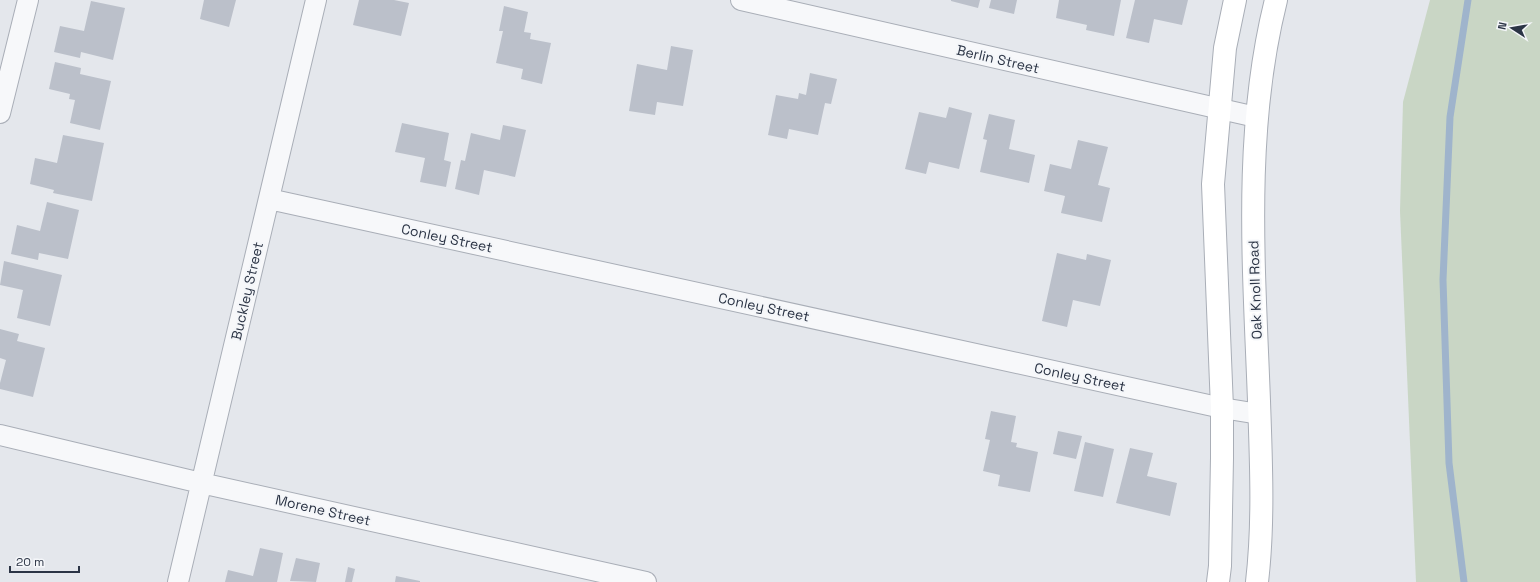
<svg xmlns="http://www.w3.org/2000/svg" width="1540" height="582" viewBox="0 0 1540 582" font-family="'Space Grotesk',sans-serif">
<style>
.green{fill:#c9d6c5}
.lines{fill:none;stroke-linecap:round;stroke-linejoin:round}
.stream{stroke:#9fb4cc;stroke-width:7}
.building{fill:#bbc0ca}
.street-casing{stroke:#a9aeb7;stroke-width:22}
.secondary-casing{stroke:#a9aeb7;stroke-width:24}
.street{stroke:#f7f8fa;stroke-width:20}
.secondary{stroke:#fff;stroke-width:22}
.labels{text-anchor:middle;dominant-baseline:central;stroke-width:4;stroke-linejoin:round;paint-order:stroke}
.street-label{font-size:14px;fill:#2b3445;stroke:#f4f6f9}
</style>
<rect width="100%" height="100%" fill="#e4e7ec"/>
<path class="green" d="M1430 0H1540V582H1416L1400 211 1403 102Z"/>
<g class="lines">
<path class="stream" d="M1464 582 1449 463 1443 280 1450 117 1468 0"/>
</g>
<path class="building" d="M204 0H236L229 27 200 19Z
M359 0H394L409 3 401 36 353 25Z
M951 0H980L978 8 951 1Z
M991 0H1017L1014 14 989 8Z
M1059 0H1121L1114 36 1086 30 1087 25 1056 18Z
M1135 0H1188L1182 25 1154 19 1149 43 1126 38Z
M91 1 125 8 113 60 81 52 80 58 54 52 60 26 84 31Z
M504 6 528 12 524 32 531 33 530 39 551 43 542 84 521 79 523 69 496 63 503 31H499Z
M671 46 693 50 683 106 657 102 655 115 629 111 637 64 667 70Z
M55 62 81 68 80 74 111 81 100 130 70 123 75 100 69 99 70 94 49 89Z
M810 73 837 79 831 104 825 103 818 135 789 129 787 139 768 135 776 95 798 99 799 93 806 95Z
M949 107 972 113 959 169 929 162 926 174 905 169 919 112 946 118Z
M989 114 1015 120 1009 149 1035 155 1029 183 980 172 987 140 983 139Z
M402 123 449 133 444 160 451 162 446 187 420 182 425 158 395 152Z
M503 125 526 130 515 177 484 170 479 195 455 189 461 160 465 161 471 133 500 140Z
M63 135 104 143 92 201 53 193 54 190 30 184 35 158 57 163Z
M1078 140 1108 147 1098 185 1110 188 1102 222 1061 213 1065 196 1044 191 1050 164 1071 169Z
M47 202 79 210 68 259 39 253 38 260 11 254 17 225 40 231Z
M1057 253 1086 260 1087 254 1111 260 1100 306 1073 300 1067 327 1042 321Z
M4 261 62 275 50 326 17 318 23 290 0 285Z
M0 329 19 334 17 341 45 348 33 397 0 389V383L6 360 0 358Z
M991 411 1016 416 1011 442 1017 443 1016 447 1038 452 1030 492 998 486 1000 475 983 471 990 440 985 439Z
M1058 431 1082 436 1076 459 1053 454Z
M1085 442 1114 449 1103 497 1074 491Z
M1130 448 1153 453 1147 476 1177 483 1170 516 1116 503Z
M260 548 283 553 277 582H225L228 570 253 576Z
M296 558 320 563 316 582 290 581Z
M348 567 355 569 352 582H345Z
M396 576 420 581V582H395Z"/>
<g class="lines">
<defs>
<path id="street" d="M741 0 1256 117
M0 113 28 0
M269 199 1222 408 1259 414
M0 435 201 483 646 582
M178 582 316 0"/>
<path id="secondary" d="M1218 582 1220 566 1222 458V408L1213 184 1225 48 1235 0
M1257 582C1264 522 1261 461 1259 401 1254 267 1243 131 1276 0"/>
</defs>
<use href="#street" class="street-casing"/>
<use href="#secondary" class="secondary-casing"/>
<use href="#street" class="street"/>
<use href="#secondary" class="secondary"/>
</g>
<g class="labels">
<g class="street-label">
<text transform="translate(998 59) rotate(13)">Berlin Street</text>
<text transform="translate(447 238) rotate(12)">Conley Street</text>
<text transform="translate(1255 290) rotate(-92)">Oak Knoll Road</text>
<text transform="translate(247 291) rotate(-77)">Buckley Street</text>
<text transform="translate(764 307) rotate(12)">Conley Street</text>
<text transform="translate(1080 377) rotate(12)">Conley Street</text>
<text transform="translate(323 510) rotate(13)">Morene Street</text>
</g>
</g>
<g transform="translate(1512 28) rotate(282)" stroke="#f4f6f9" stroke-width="3" paint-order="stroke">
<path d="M0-3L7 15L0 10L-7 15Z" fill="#2b3445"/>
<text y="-6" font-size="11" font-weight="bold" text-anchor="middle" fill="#2b3445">N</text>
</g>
<path d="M10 566v6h69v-6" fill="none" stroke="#2b3445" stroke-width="2"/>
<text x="16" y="566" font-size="12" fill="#2b3445" stroke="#f4f6f9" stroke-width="3" paint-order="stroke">20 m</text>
</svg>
